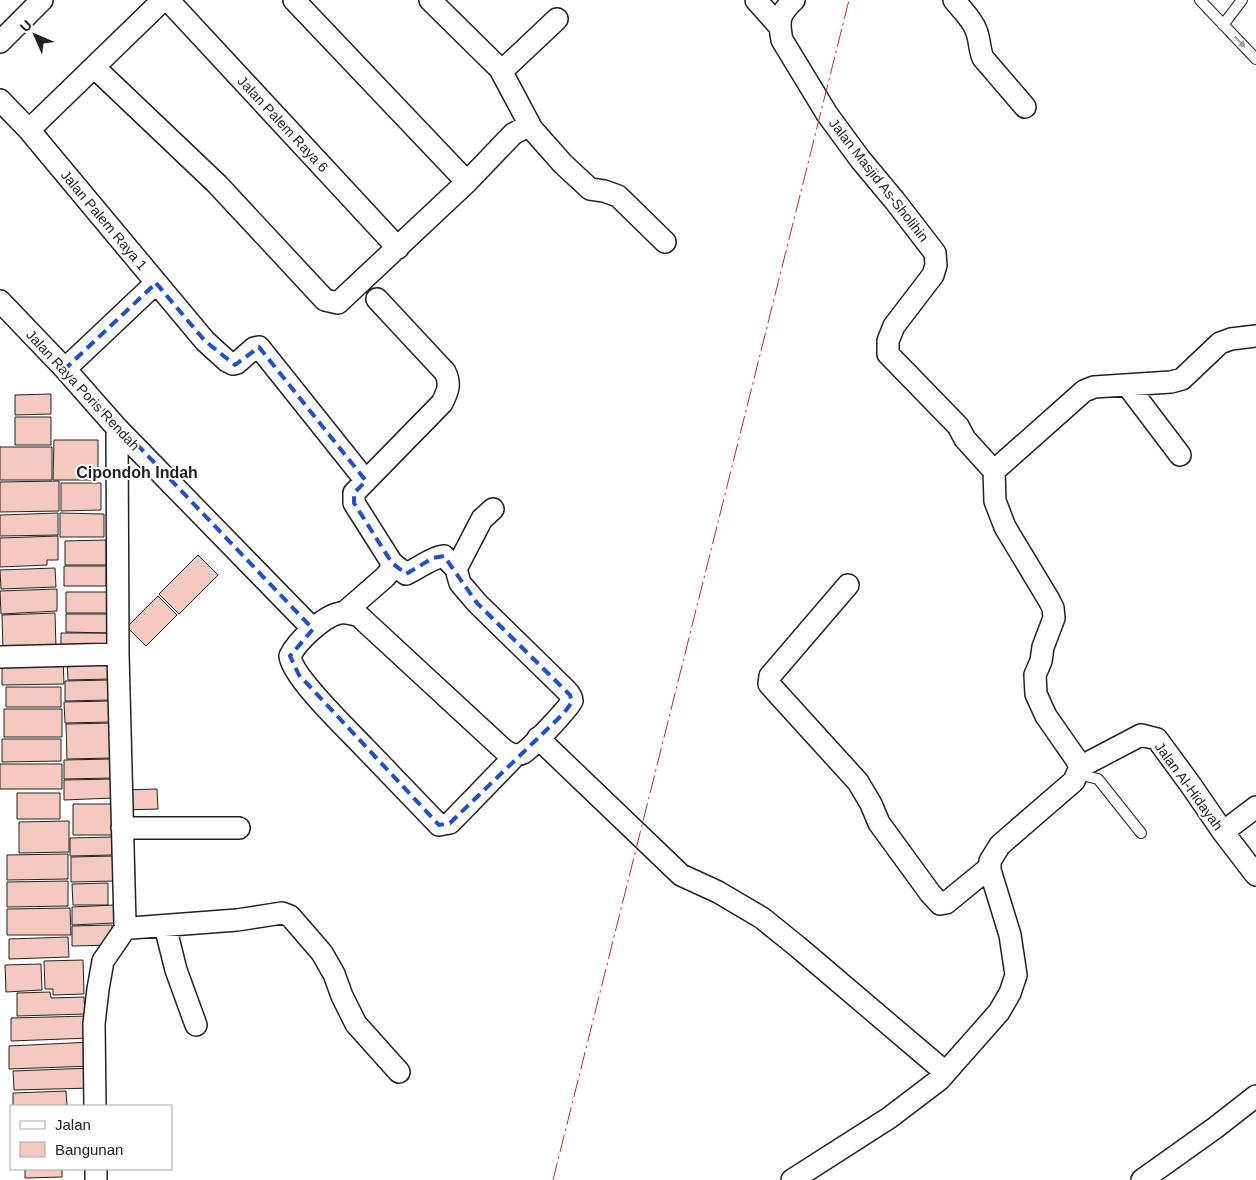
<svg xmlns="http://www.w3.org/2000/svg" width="1256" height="1180" viewBox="0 0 1256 1180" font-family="Helvetica,sans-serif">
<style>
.building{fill:#f3c9c0;stroke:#222}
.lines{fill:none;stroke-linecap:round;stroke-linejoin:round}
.lane-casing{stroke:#222;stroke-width:12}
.street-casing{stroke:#222;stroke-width:24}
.lane{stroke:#fff;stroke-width:10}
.street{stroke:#fff;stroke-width:21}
.power{stroke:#c62828;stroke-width:1;stroke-dasharray:18 4 2.5 4;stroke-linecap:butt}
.oneway{fill:#9c9c9c}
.marked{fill:none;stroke:#1d4ed8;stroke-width:4;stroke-dasharray:10 6;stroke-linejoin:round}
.labels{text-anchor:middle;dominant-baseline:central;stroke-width:4;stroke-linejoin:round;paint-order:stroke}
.street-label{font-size:14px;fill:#222;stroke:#fff}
.quarter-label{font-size:16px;font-weight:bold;fill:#222;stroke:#fff}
</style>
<rect width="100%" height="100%" fill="#fff"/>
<path class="building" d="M51 394V414L15 415V395Z
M15 417H51V445H15Z
M54 440H98V480H53Z
M0 447H52V480H0Z
M59 481V511L0 512V482Z
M61 483H101V510L61 511Z
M58 513V535L0 536V515Z
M60 513 104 514V537H60Z
M58 536V560H47V565L0 567V538Z
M106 540V565H65V541Z
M198 555 218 575 179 614 159 594Z
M64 566H106V586H64Z
M55 568 56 587 1 589 0 570Z
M57 589V611L1 614 0 591Z
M66 592H107V613H66Z
M158 596 177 615 146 646 127 627Z
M55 613 56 649 3 651 2 615Z
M66 614H107V633L66 632Z
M61 633H109L108 650 61 649Z
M63 658 64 684 2 685V659Z
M110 659V679L68 680 67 660Z
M109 680 110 700 65 701V681Z
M6 687H61V707H6Z
M110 701V722L65 723 64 702Z
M4 709H62V737H4Z
M112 723V758L67 759 66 724Z
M2 739H61V761L2 762Z
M112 759 113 778 64 779V760Z
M0 764H62V789H0Z
M113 779V798L64 800V780Z
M157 789 158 809 122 810 121 790Z
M17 793H60V819H17Z
M73 804H114V835H73Z
M69 821V852L19 853V822Z
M112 837V855L70 856V838Z
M68 854V879L7 880V855Z
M114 856V881L71 882V857Z
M68 881V906L7 907V882Z
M108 883V905H73L72 884Z
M114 905V923L72 925V907Z
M70 908 71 935H7V909Z
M112 925 113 945 72 946V926Z
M68 937 69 957 9 959V939Z
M83 960 84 994 53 995V989H45L44 961Z
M41 964 42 990 6 992 5 965Z
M50 992 51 998 84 997 85 1014 17 1016V993Z
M89 1016 90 1038 11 1041V1018Z
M92 1042V1066L9 1069V1046Z
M92 1068 93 1088 14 1090 13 1071Z
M66 1091 67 1106H13V1093Z
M25 1169H62V1177L25 1178Z"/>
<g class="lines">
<defs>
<path id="lane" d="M1200 0 1256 59
M1223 25 1242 0
M1078 774 1098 779 1141 833"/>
<path id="street" d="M168 0 398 248
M294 0 467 182
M430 0 500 69 505 68 557 19
M756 0 780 27
M794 0C779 14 778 20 782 40L827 114 860 159 895 201 935 253 936 265 933 275 894 326 888 341V354L958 426 965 439 994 471
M954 0C961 9 972 19 976 30 980 39 979 49 983 58L1025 107
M0 42 42 0
M94 67 217 184 325 300 338 303 467 182 513 134 524 128 532 129 563 164 590 189 604 191 618 196 665 242
M500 69 532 129
M0 100 29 130 205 341 227 361 233 364 237 363 254 348 259 347 366 481
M29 130 163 0
M0 301 65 369 117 428 313 629
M65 369 156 283
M1127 385 1180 455
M117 428 118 654 125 923 131 928 237 920 282 913 290 916 322 953 334 974 342 996 356 1024 399 1072
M994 471 1084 391 1094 387 1171 382 1182 379 1220 343 1231 339 1256 336
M493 509 482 519 456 569 460 583 477 603 564 688C567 691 572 695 572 701 571 706 529 750 523 753 516 757 510 754 504 750L359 616C353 614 347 612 340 613 324 616 297 641 290 656 292 677 348 730 364 747 389 773 414 799 439 825L450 823 516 755
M392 563 406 574C420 568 430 558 444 556L456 569
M848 585 770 676 769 684 858 782 871 804 879 823 930 893 940 904 946 903 990 867
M345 612 385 577 390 571 392 563 354 503V493L442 403C448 391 451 384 445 372L377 299
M0 657 118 654
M538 738 681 875 718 892 762 918 798 947 945 1072
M1080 767 1141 735 1157 739 1190 784 1223 832 1256 875
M122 828H239
M1223 832 1256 807
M165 926 176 970 196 1025
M95 1106 94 1024 98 989 103 961 127 926
M96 1180V1169
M792 1180 889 1118 939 1080 999 1012 1010 993 1016 975 1010 935 990 870V861L1000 845 1074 781 1080 767 1076 759 1046 716 1036 694 1035 675 1041 661 1043 647 1054 618 1053 608 1049 600 1005 527 995 501 994 471
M1142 1180 1215 1128 1256 1096"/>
</defs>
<use href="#lane" class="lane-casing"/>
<use href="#street" class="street-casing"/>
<use href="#lane" class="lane"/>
<use href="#street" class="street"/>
<path class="power" d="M553 1180 849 0"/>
</g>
<defs><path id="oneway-solid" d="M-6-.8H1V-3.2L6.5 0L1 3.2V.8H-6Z" transform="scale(1.25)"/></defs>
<use class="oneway" href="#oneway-solid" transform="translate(1240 42) rotate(46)"/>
<path class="marked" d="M156 283 205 341 235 365 259 347 366 481 354 493V503L392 563 406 574 433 558 444 556 477 603 570 695 572 702 564 713 450 823 439 825 299 675 290 656 313 629 65 369Z"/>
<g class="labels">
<g class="street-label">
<text transform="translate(283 124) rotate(47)">Jalan Palem Raya 6</text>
<text transform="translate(879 180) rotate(52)">Jalan Masjid As-Sholihin</text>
<text transform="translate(104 220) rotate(50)">Jalan Palem Raya 1</text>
<text transform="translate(83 390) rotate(47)">Jalan Raya Poris Rendah</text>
<text transform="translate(1189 786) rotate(54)">Jalan Al-Hidayah</text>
</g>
<g class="quarter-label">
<text x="137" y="472">Cipondoh Indah</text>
</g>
</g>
<rect x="10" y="1105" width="162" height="65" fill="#ffffff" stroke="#a7a7a7"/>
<rect x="20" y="1121" width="25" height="8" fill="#ffffff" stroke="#a7a7a7"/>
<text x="55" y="1130" font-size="15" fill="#222222">Jalan</text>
<rect x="20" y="1142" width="25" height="15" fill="#f3c9c0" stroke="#a7a7a7"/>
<text x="55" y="1155" font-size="15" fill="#222222">Bangunan</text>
<g transform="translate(35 35) rotate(315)" stroke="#ffffff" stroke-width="4" paint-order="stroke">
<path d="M0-4L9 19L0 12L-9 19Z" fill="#222222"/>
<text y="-8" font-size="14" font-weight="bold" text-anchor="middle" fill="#222222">U</text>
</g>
</svg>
